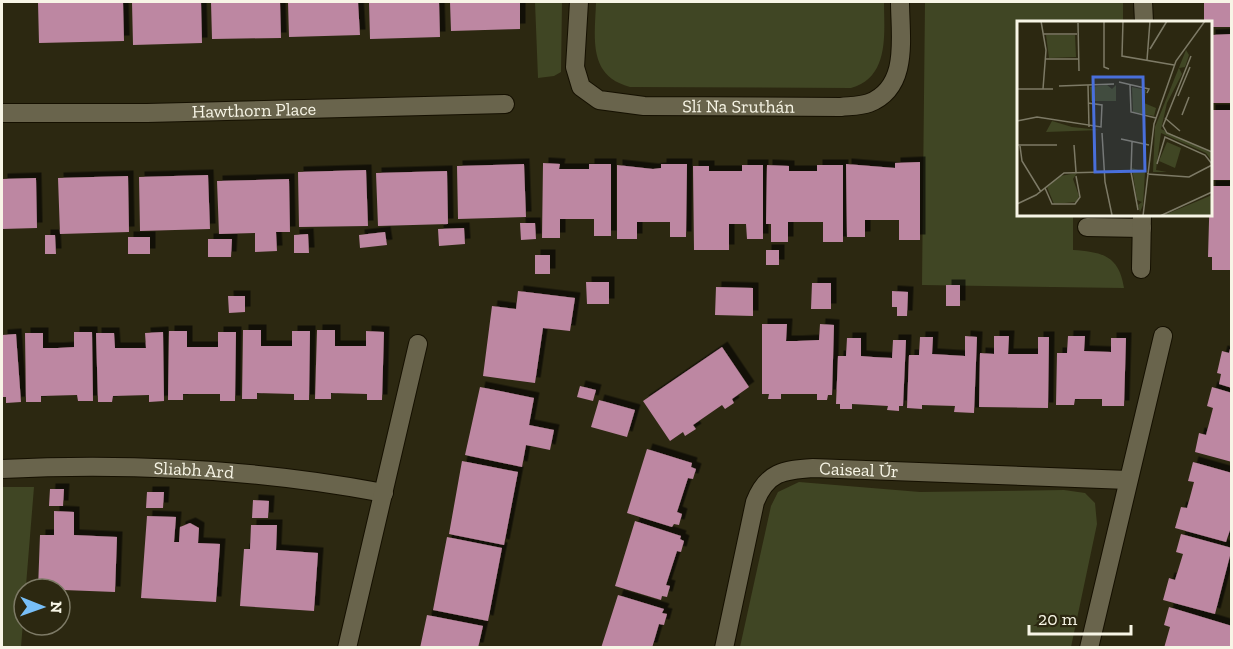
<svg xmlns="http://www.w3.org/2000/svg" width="1233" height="649" viewBox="0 0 1233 649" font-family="'Zilla Slab',serif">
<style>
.green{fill:#404624}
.building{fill:#bd87a2;filter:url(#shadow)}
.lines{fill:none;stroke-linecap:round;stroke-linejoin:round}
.lane-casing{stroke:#151000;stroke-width:20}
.street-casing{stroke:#151000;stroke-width:20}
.lane{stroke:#69644c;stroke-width:18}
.street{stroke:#69644c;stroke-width:18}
.labels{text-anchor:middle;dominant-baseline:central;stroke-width:6;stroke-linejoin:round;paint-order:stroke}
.street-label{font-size:18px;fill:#f7f5e6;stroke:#2c2811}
.inset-road{fill:none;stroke:#7d7a66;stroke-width:1.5}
.view{fill:#496fdb;fill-opacity:0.15;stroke:#496fdb;stroke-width:3}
.inset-edge{fill:none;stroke:#f7f5e6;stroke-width:3}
</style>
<defs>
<filter id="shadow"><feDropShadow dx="5.5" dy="-5.5" stdDeviation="0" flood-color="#0009"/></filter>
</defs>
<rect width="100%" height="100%" fill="#2c2811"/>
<path class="green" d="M535 2H562L561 72 554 76 538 78Z
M596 2H884C884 33 890 77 851 88L630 87C587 76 595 37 596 2Z
M925 2H1123V22H1018V214L1073 215V250C1103 252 1119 256 1124 288L922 285Z
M799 482 920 492 1064 490 1085 493 1095 503 1097 524 1071 647H740L771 506 778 492Z
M2 487H34L21 647H2Z"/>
<path class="building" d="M38 2H123L124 41 39 43Z
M132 2H201L202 43 133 45Z
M211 2H280L281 38 212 39Z
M288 2H358L360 35 289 37Z
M369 2H439L440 37 370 39Z
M450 2H520V29L451 31Z
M1204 2H1232V27H1210V22H1204Z
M1232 34V103H1210V35Z
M1210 110H1232V180H1210Z
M920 162V240H899V220H865V237H847L846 164 895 168V163Z
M543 163 560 164 559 169H589V164H611V236H594V219H560V238H542Z
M524 164 526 217 458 219 457 166Z
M661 164H687L686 237H670V222H637V239H617V165L653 169 661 168Z
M742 165H763V239H747L746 224H729V250H694L693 166H709V171H742Z
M767 165 789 166V171H817V165H843V242H823V222H788V242H771V224H766Z
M366 170 368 226 299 227 298 172Z
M447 171 448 224 378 226 376 173Z
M208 175 210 229 140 231 139 177Z
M128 176 129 232 60 234 58 178Z
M36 178 37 228 2 229V179Z
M289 179 290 232H276L277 251 255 252V233L219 234 217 181Z
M1210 186H1232V270H1212V257H1208Z
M520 223H535L536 239 521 240Z
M464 228 465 244 439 246 438 229Z
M385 232 387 245 360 248 359 235Z
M308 234 309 253H294V235Z
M45 235H55L56 254H45Z
M128 237H150V254H128Z
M208 239H232L231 257H208Z
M766 250H779V265H766Z
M535 255H550V274H535Z
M586 282H609V304H587Z
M812 283H831V309H811Z
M946 285H960V306H946Z
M716 287 753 288V316L715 315Z
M518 291 575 298 570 331 543 328 535 383 483 376 492 306 516 309Z
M892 291 908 292 907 316H897V307H892Z
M228 296H245V312L229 313Z
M762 324H787L786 341H797L819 340 820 324 834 325 832 395H828L827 400H817V394H781V399H768L769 394H762Z
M243 330H261V346H292V331H310L309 400H294V394L257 393V399H242Z
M317 330H335V346H366V331L384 332 382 400H367V394L331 393V399H315Z
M169 331H187V347H218V332H236L235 401H220V394H183V400H168Z
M74 332H92L93 401H78L77 395 41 396V402H26L25 333H43V348H58L74 347Z
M163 332 164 401 149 402V395L113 396 112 402H98L96 333H114L115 348H146L145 333Z
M16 334 21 402 6 403V397H2V335Z
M965 336 977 337 974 413 954 412 955 406 922 405V409L907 408 909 355H919L920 337H933L932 354 965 356Z
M994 336H1009L1008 354H1038V337H1049L1048 408 979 407 980 353 994 354Z
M1068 336H1085L1084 351 1111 352V338H1126L1124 406H1102V399H1075L1074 405H1056L1057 353H1067Z
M847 338H861V356L873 357 892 358 893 340H906L903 406H899V411L887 410 888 406 871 405 852 404V409H840V404H836L838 356H846Z
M1231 345H1232V388L1219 384 1221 374 1217 373 1222 351 1229 353Z
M722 347 749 387 732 399 734 403 725 409 722 405 693 425 696 429 685 436 683 432 670 441 643 401Z
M580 386 596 390 593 401 577 397Z
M480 387 534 398 529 425 554 430 550 450 526 445 522 467 465 455Z
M1212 387 1232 393V462L1195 452 1199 433 1206 435 1213 408 1207 406Z
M599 400 635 410 627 437 591 427Z
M647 449 692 463 691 467 696 469 693 479 688 478 677 512 682 514 679 525 674 524 672 527 627 513Z
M462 461 518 472 504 545 449 534Z
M1193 462 1232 473V524L1226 542 1175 528 1181 507 1187 508 1190 497 1194 482 1188 481Z
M50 489H64L63 506H49Z
M147 492H164L163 508H146Z
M253 500 269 501 268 518H252Z
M54 511 74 512V535L117 537 115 592 38 589 40 535H54Z
M147 516 176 517 174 542H179L180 527 190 523 199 528 198 543 220 544 216 602 141 598Z
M635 521 681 536 680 539 684 541 681 552 677 551 666 585 670 586 667 597 662 596 661 600 615 586Z
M251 525H277L276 550 318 553 314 611 240 606 244 549H250Z
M1181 534 1232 548 1215 614 1163 600 1169 578 1175 580 1183 554 1176 552Z
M447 537 502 548 488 621 433 610Z
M618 595 664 609 662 613 667 614 664 625 659 624 652 648H601Z
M1169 607 1232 626V648H1164L1170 627 1164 625Z
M427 615 483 626 478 648H420Z"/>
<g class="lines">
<defs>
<path id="lane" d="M1087 227 1142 228"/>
<g id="street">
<path id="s1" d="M579 2 575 67 581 87 599 100 644 106 841 107C850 106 861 106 869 103 910 87 900 36 900 2"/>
<path d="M1143 2 1144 22"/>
<path id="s2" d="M2 113H147L505 104"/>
<path d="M1141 269 1142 214"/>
<path id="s3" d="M2 469C129 463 258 469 384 493"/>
<path d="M347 648 418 344"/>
<path id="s4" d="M724 648 755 502C767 472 783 470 813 468L1128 480"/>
<path d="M1089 648 1163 336"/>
</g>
</defs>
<use href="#lane" class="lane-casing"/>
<use href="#street" class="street-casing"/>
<use href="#lane" class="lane"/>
<use href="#street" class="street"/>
</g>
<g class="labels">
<g class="street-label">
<text stroke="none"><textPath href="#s1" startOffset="248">Slí Na Sruthán</textPath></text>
<text stroke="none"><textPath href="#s2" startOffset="252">Hawthorn Place</textPath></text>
<text stroke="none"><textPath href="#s4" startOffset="268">Caiseal Úr</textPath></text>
<text stroke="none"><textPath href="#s3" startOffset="192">Sliabh Ard</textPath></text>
</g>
</g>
<g transform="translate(1017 21)">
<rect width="195" height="195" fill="#2c2811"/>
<path d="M29 14H58L59 36 32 37ZM169 29 172 34 168 46 162 47 165 53 150 82 144 108 195 132V140L189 132 144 112 139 149 150 151H136L138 106ZM90 64 95 68 99 64V80H74L73 66ZM115 66 129 69 127 82 139 87 137 95 116 91ZM35 100 55 106 83 109 29 111ZM150 121 164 127 158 147 142 140ZM115 147 128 151 126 184 123 191 121 184 125 181 120 179ZM60 152 56 158 62 175 59 181 37 183 30 166 43 155ZM195 174V195H145L169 185Z" fill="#404624"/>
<path class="inset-road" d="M24 0 29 29 26 68M87 0V46L92 48M106 0 105 35 157 44M61 2 62 50M26 13H60M133 28 150 0M174 35 146 105 150 112 195 131M28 38H61M130 39 133 0M102 61 132 68 130 72M71 64 72 106M113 64 114 91 139 97M42 65 97 63M0 68H36M161 75 173 46M165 94 172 76M148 97 163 110M0 100 20 96 84 106 85 84 71 82M85 112 88 161 95 194M104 118 132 124M115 121 114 151 121 189M0 124H40M57 124 59 151M3 125 5 140 24 171M140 143 148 116 188 134 195 143M130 153 172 156 195 144M28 167 35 183H58L63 176 59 155M0 183 19 174 47 152 87 151M126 195 137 103 159 40 188 0M143 195 195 171"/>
<path class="view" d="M76 56H126L128 150 78 151Z"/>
<rect width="195" height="195" class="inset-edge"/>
</g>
<rect width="1233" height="649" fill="none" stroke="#f7f5e6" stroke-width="6"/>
<g transform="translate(42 607) rotate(91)"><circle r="28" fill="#2c2811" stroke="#7d7a66" stroke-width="1.5"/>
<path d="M0-4.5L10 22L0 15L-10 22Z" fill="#78bff8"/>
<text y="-9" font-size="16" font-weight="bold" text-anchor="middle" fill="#f7f5e6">N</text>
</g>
<path d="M1029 625v9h102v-9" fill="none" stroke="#f7f5e6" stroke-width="3"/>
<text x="1038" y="625" font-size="18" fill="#f7f5e6" stroke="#2c2811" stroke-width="4.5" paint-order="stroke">20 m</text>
</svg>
